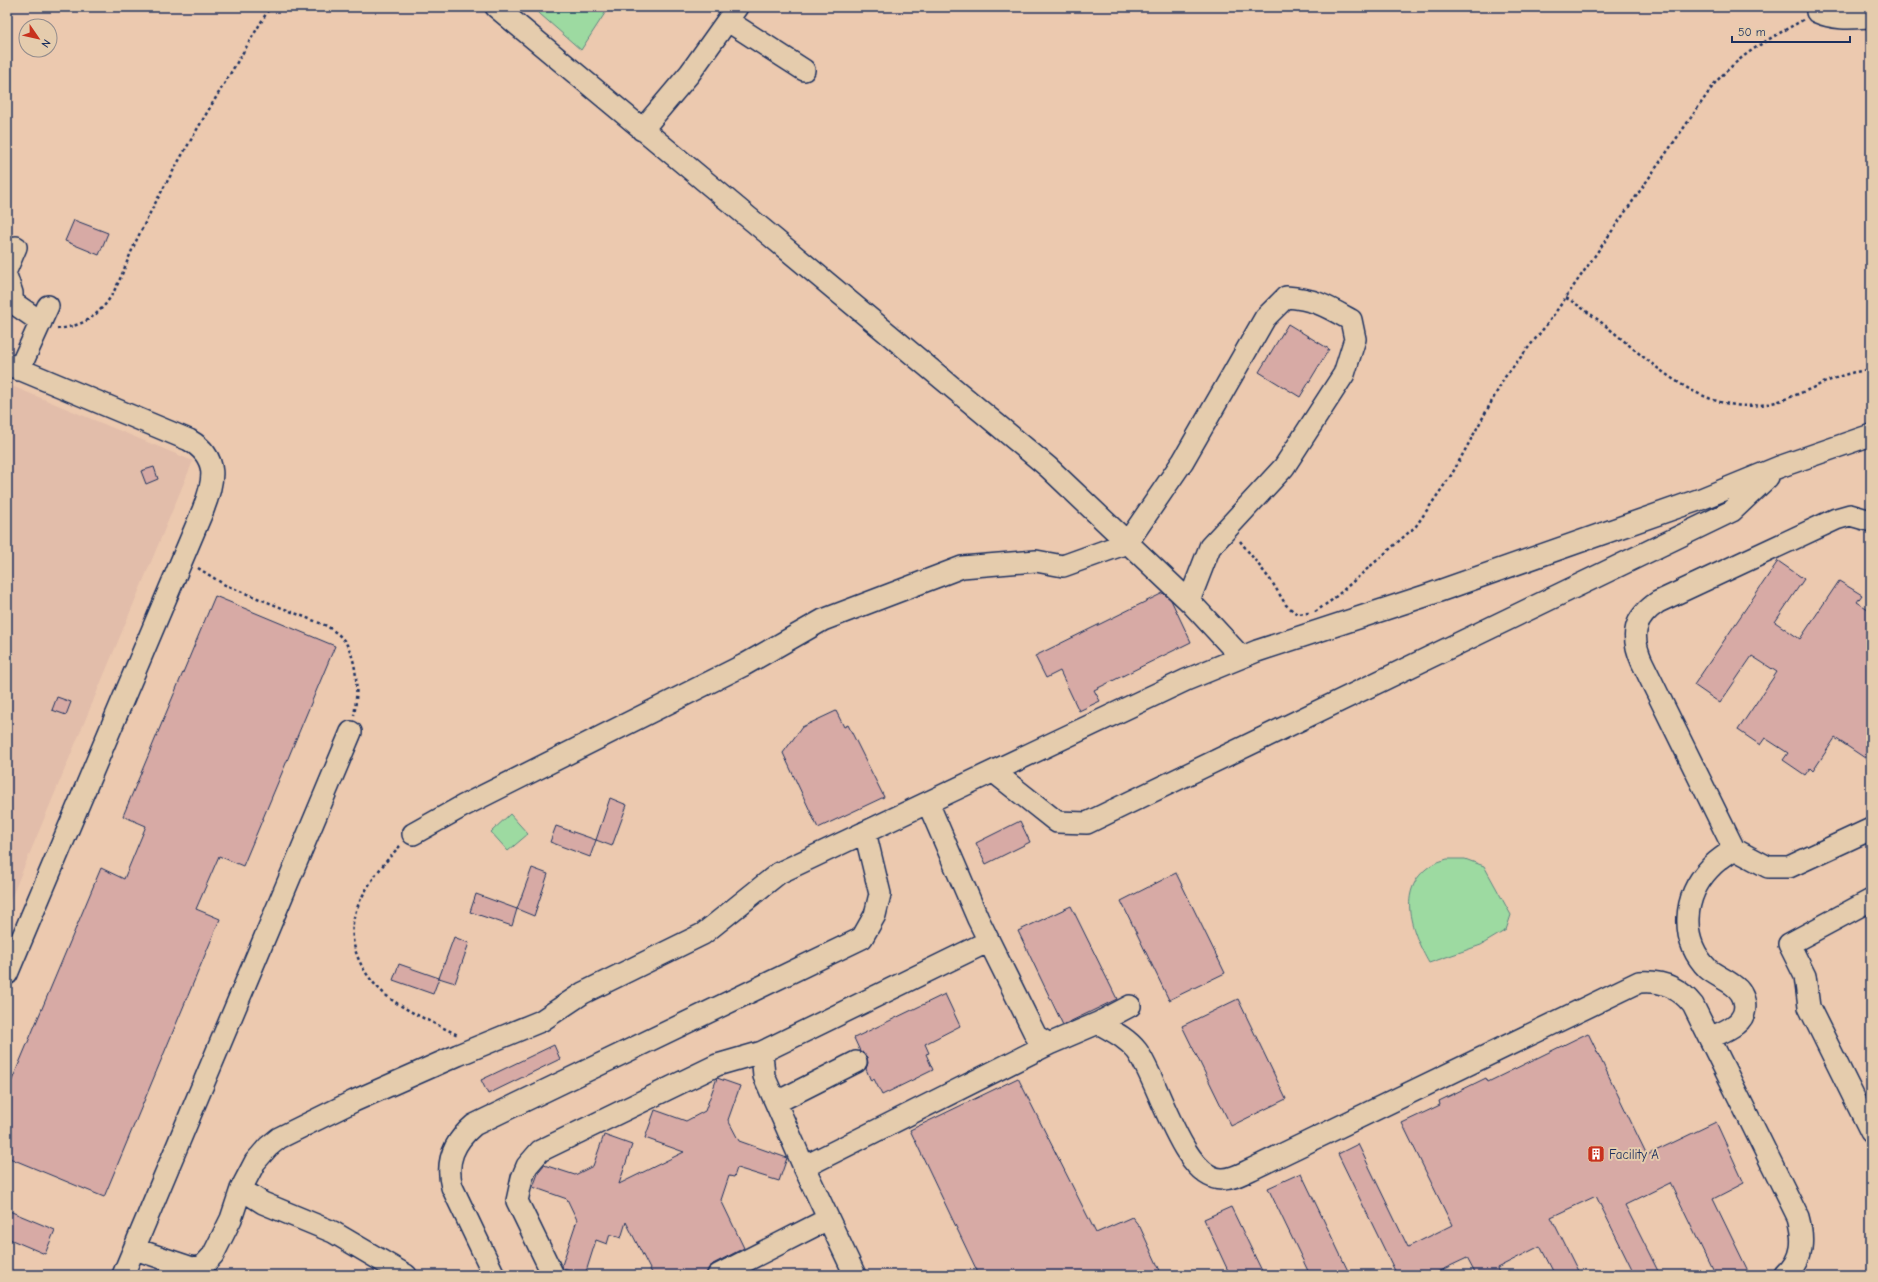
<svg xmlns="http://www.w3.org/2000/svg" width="1878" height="1282" viewBox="0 0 1878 1282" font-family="'Comic Neue',sans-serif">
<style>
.built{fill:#e2bdaa}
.green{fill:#9ddaa1;stroke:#5c8480}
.building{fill:#d7aaa5;stroke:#1b2f5e}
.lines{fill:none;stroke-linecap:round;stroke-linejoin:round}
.minor-casing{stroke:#1b2f5e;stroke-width:24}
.path{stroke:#1b2f5e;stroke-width:2.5;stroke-dasharray:3 3;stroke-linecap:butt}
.minor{stroke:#e5ccad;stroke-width:21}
.labels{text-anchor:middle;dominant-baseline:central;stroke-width:4;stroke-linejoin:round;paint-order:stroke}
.poi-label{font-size:13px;fill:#1b2f5e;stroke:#e5ccad;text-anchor:start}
</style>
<rect width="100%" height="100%" fill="#ecc9af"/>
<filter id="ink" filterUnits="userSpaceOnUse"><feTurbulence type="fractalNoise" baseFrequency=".025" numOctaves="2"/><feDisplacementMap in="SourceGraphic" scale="8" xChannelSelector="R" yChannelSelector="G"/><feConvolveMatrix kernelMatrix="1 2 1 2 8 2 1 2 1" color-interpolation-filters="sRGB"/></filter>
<g filter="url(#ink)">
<path class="built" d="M7 384 193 461 7 908Z"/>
<path class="green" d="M532 7H609L581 50Z
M510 814 528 834 508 851 491 832Z
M1447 859H1465L1484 866 1511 915 1506 930 1481 945 1429 963C1412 933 1395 890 1430 866 1435 862 1442 861 1447 859Z"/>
<path class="building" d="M74 220 108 233 99 255 65 241Z
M1288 324 1329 349 1300 397 1259 372Z
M154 467 158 479 146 484 141 471Z
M1778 561 1804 579 1775 622 1800 639 1839 581 1862 595 1857 602 1871 611V762L1835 738 1813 771 1810 768 1805 775 1783 760 1788 753 1765 738 1760 745 1738 730 1777 672 1752 656 1720 703 1694 685Z
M1163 593 1171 600 1191 642 1094 690 1100 701 1079 711 1060 671 1046 678 1035 656Z
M215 596 335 646 243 866 219 856 196 909 220 919 104 1197 7 1157V1092L101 868 124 879 146 826 123 816Z
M57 697 71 702 66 715 52 710Z
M836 711 844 727 848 725 884 797 818 828 783 753 802 727Z
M610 798 627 805 612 846 596 840Z
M1020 821 1030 842 986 864 976 843Z
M556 826 596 840 590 857 550 842Z
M532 868 548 874 534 916 517 909Z
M1176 873 1225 973 1169 1000 1121 901Z
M476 894 517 909 512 926 470 912Z
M1071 906 1117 999 1063 1025 1018 931Z
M454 937 469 943 455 983 439 978Z
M399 964 439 978 433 994 393 980Z
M945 994 960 1026 925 1044 929 1053 926 1054 933 1070 882 1095 874 1079 871 1081 866 1069 868 1063 867 1057 860 1051 854 1038Z
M1238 999 1286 1099 1231 1126 1182 1026Z
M1588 1033 1647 1155 1716 1122 1744 1183 1713 1199 1750 1275H1715L1670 1183 1625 1205 1660 1275H1635L1596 1196 1551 1217 1580 1275H1555L1540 1246 1497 1268 1500 1275H1476L1467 1258 1431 1275H1397L1338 1154 1358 1144 1408 1247 1452 1225 1402 1123 1440 1105 1439 1101 1486 1078 1488 1082Z
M554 1045 560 1059 488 1094 481 1080Z
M717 1078 740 1086 728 1120 739 1141 787 1158 779 1181 737 1168 734 1177 729 1176 721 1200 744 1248 713 1264 704 1275H653L626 1222 621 1238 610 1234 607 1244 596 1240 585 1275 563 1269 562 1265 577 1220 567 1199 533 1187 539 1171 544 1165 575 1175 593 1166 604 1135 632 1145 619 1184 684 1152 645 1138 655 1110 686 1121 705 1111Z
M1018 1078 1096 1233 1132 1217 1140 1227 1162 1275H979L910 1130Z
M1301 1173 1350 1275H1310L1268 1188Z
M1231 1207 1264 1275H1230L1204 1219Z
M7 1210 55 1230 45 1254 7 1238Z"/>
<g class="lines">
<defs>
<path id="minor" d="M496 7 1048 467 1192 604 1241 657
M1818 7 1817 12C1835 20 1852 18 1871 17
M728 21 804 70
M642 130 690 73 737 7
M7 268 16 247
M7 278 12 293V302L41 322
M7 364 189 440C220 458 214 482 203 510L7 974
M19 370 48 306
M1871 521 1850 515 1836 519 1658 602C1634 618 1630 635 1642 662L1734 849 1768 867H1789L1871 829
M994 772 1057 822 1087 823 1732 511 1768 477
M928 803 978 919 1036 1036 1049 1044 1098 1023C1112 1031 1127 1038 1137 1051 1158 1079 1183 1181 1223 1179 1233 1179 1243 1173 1252 1169L1639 982C1662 980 1679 987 1693 1005L1798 1217C1804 1239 1804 1259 1786 1275
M413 834 463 806 744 665 823 620 962 567 1036 561 1063 566 1127 543 1183 461 1265 318 1286 297C1315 299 1326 306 1351 320L1355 339 1344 374 1284 467 1210 547 1189 601
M1871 900 1789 944 1805 976 1809 1007 1871 1132
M989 941 762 1052 764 1076 804 1167 1049 1044
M1098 1023 1130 1006
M1710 1038C1718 1034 1729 1030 1736 1024 1750 1013 1746 994 1733 985 1725 979 1715 975 1708 969 1679 940 1683 896 1710 868 1717 860 1726 855 1734 849
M777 1102 856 1062
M804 1167 855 1275
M241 1189 263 1203 333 1232 406 1275
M135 1249 192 1268 196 1275
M192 1268 203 1266 213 1255 231 1219 241 1189 255 1162 268 1147 279 1138 354 1101 458 1055 541 1021 583 993 703 934 779 873 1186 680 1257 651 1425 596 1701 499 1779 467 1871 435
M123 1275 351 732
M494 1275 452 1187C445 1161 454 1142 474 1125L862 938 875 915 880 894 865 832
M553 1275 517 1201 522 1178 527 1166 540 1151 717 1065 762 1052
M718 1275 828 1219"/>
</defs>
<use href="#minor" class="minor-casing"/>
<path class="path" d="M1566 298C1627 332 1684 415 1761 405 1790 401 1817 384 1844 375 1853 372 1862 371 1871 369
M57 329C73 327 88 323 100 310 115 296 122 273 130 255 136 240 144 225 151 211 188 142 230 75 270 7
M1240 541 1272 582 1286 605 1297 614 1310 613
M198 568 225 585 327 626C334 631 343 637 347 645 358 664 358 694 354 715
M1315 612 1332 600 1416 526 1452 474 1505 377 1548 323 1715 83C1743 52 1767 40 1803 20
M400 846C383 863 356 898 353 923 349 956 371 987 398 1004 417 1016 438 1025 458 1035"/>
<use href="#minor" class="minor"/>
</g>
</g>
<defs>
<symbol id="building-square" viewBox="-11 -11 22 22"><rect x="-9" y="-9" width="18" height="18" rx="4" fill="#c8321e" stroke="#e5ccad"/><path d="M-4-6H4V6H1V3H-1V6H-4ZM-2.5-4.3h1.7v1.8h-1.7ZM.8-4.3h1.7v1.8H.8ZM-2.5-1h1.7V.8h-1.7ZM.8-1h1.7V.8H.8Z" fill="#fff"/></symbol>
</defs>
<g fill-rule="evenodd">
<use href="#building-square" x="1586" y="1144" width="20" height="20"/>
</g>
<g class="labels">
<g class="poi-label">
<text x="1609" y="1154">Facility A</text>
</g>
</g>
<rect width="1878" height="1282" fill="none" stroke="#e5ccad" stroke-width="24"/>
<rect x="12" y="12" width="1854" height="1258" fill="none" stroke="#1b2f5e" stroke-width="1.5" filter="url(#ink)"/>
<g transform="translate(38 38) rotate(124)"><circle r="19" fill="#e5ccad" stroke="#948d8d"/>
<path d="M0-3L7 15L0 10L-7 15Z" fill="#c8321e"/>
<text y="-6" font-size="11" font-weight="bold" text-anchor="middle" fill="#1b2f5e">N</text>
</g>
<path d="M1732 36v6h118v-6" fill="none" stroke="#1b2f5e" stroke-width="2"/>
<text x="1738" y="36" font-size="12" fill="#1b2f5e" stroke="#e5ccad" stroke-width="3" paint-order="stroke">50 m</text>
</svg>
